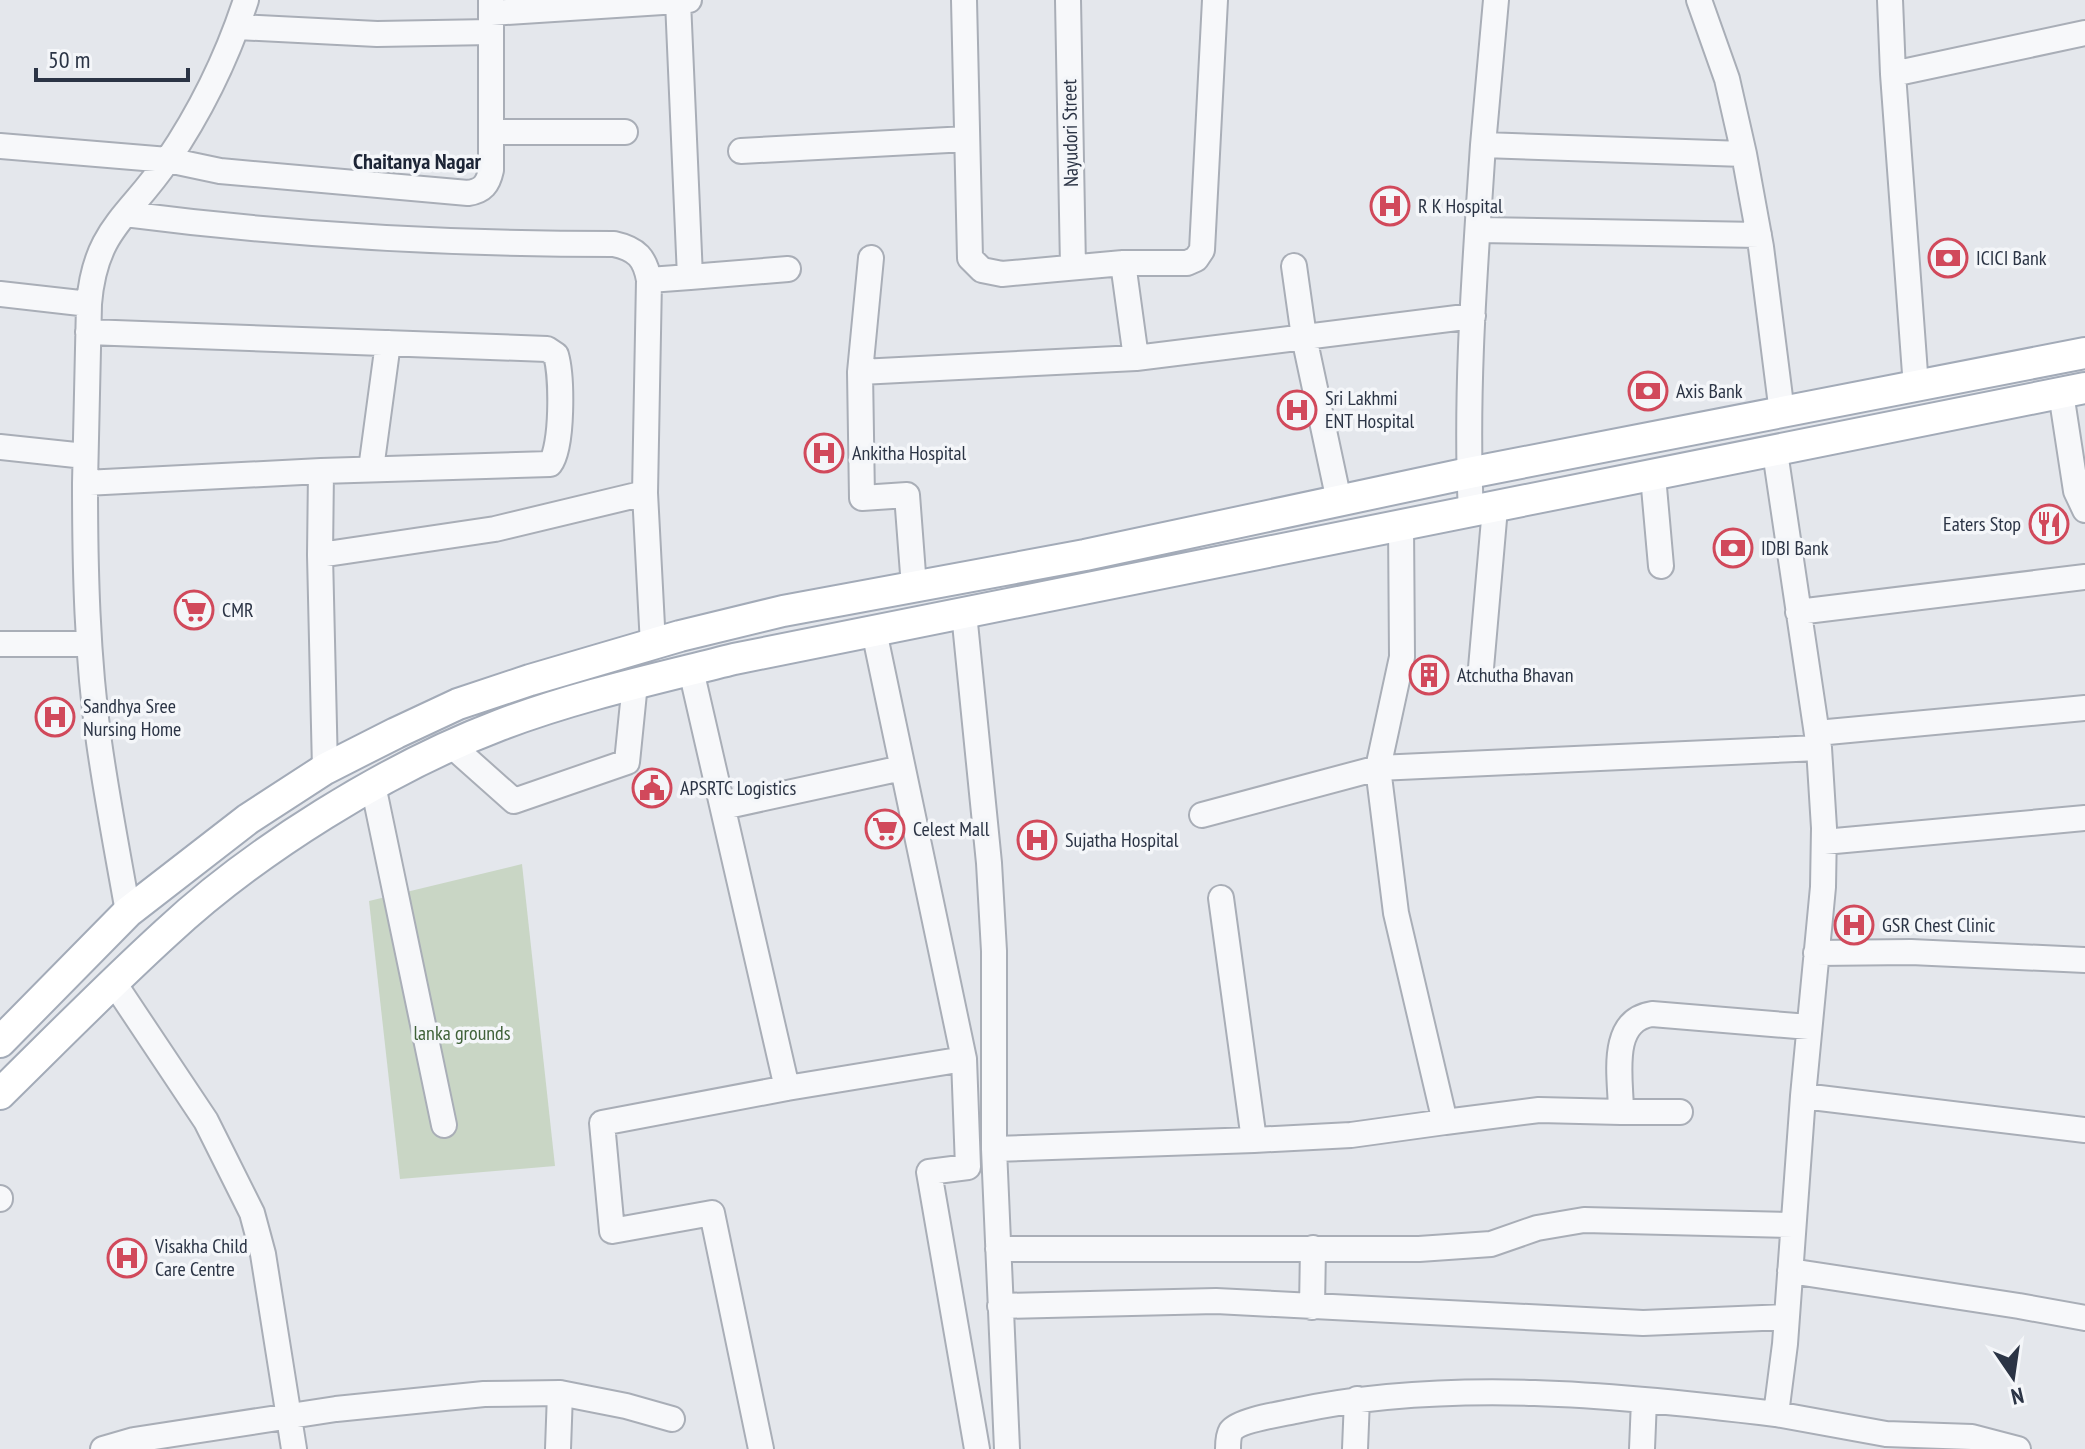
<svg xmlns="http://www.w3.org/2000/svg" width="2085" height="1449" viewBox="0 0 2085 1449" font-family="'PT Sans Narrow',sans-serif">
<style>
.green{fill:#c9d6c5}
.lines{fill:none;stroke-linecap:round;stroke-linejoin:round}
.minor-casing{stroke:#a9aeb7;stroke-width:28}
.major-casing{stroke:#a3abb8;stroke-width:34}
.minor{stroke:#f7f8fa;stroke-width:24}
.major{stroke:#fff;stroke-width:30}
.labels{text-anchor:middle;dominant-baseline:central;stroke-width:7;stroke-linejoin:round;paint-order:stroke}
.street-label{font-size:20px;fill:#2b3445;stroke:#f4f6f9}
.poi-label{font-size:20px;fill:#2b3445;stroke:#f4f6f9;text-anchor:start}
.park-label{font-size:20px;fill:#3f6138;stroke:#f4f6f9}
.neighbourhood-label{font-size:22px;font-weight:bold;fill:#1d2536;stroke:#f4f6f9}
</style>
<rect width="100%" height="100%" fill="#e4e7ec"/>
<path class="green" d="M522 864 555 1166 400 1179 369 901Z"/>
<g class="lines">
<defs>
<path id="minor" d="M964 0 970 258 982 270 1002 274 1123 263
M1068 0 1073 267
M1496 0 1483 145 1744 154 1761 247 1782 413
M1699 0 1727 79 1744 154
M1890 0 1893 74 1916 387
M491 13 678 1
M237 27 377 34 491 32
M1893 74 2085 33
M492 132H625
M0 146 168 160 220 171 468 193C483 191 488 184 491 170V0
M741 151 967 139
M125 214C287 235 451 244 614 244 637 249 645 258 649 280
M1478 230 1759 235
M1294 266 1304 337 1339 501
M690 277 788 269
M0 294 89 304
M88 332 547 349 556 355C562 376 563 447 550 464L321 471
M1136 358 1473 316
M860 372 871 258
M2061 393 2076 491 2085 510
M0 447 85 456
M371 469 388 343
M1653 476 1661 566
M85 483 89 304C95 229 129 217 167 161 201 111 227 58 246 0
M645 493 653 645
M1471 513C1465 391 1475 267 1483 145
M320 555 325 769
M914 587 907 495 862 498 860 372 1136 358 1123 263H1187L1196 259 1202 250 1215 0
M1798 612 2085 577
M964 613 989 863 994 951V1149L1007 1449
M0 644H89
M1481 668 1495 508
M691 670 787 1088
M1817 733 2085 708
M451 745 514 801 627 762 635 683
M373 785 444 1125
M723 807 902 768
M1202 815 1378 768 1819 748
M1824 842 2085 818
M128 912C118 855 107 799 99 742 87 656 85 570 85 483L321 471 320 555 495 529 645 493 649 280 690 277 678 1 689 0
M1816 953 1911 952 2085 960
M114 983 206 1121 252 1213 263 1254 294 1449
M964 1059 968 1167 929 1172 977 1449
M1803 1096 2085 1130
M1621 1112H1680
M1445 1122 1539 1110 1621 1112C1621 1079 1608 1021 1652 1014L1809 1027
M1254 1140 1351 1135 1445 1122 1396 913 1378 768 1402 657 1401 524
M994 1149 1254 1140 1221 898
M0 1198V1199
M998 1249H1419L1491 1244 1537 1228 1584 1220 1793 1225
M1790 1271 2019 1306 2085 1318
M1000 1306 1216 1301 1643 1323 1787 1317
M1312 1307 1313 1248
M1776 1414 1886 1434 1972 1437 2018 1449
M103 1449 134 1440 336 1409 484 1394 560 1393 626 1406 672 1419
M558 1449 560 1393
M761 1449 712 1213 612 1231 602 1123 787 1088 964 1059 874 631
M1228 1449C1228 1443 1228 1436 1231 1431 1239 1420 1281 1414 1295 1411 1449 1378 1620 1395 1776 1414L1785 1344 1803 1096 1823 887 1824 828 1819 748 1775 452
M1355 1449 1357 1399
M1642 1449 1644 1400"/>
<path id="major" d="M0 1042 128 912 248 819 325 769 396 733 458 704 530 680 680 636 783 611 1085 555 1469 473 2085 353
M0 1094C55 1040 109 985 166 933 255 850 387 768 500 725 576 696 655 679 734 659L2085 388"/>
</defs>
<use href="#minor" class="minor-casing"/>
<use href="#major" class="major-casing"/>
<use href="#minor" class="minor"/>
<use href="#major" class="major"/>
</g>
<defs>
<symbol id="hospital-ring" viewBox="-11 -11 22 22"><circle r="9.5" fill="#f4f6f9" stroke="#d1495b" stroke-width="1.5"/><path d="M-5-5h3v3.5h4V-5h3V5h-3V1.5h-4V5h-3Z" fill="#d1495b"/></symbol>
<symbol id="bank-ring" viewBox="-11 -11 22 22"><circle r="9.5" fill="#f4f6f9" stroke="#d1495b" stroke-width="1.5"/><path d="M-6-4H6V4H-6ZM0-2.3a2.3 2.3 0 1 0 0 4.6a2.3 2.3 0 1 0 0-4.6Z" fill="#d1495b"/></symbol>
<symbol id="restaurant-ring" viewBox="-11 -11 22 22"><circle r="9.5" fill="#f4f6f9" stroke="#d1495b" stroke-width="1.5"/><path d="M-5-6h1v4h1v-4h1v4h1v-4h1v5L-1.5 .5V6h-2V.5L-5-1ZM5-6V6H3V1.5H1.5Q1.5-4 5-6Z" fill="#d1495b"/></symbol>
<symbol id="supermarket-ring" viewBox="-11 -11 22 22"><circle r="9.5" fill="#f4f6f9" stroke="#d1495b" stroke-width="1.5"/><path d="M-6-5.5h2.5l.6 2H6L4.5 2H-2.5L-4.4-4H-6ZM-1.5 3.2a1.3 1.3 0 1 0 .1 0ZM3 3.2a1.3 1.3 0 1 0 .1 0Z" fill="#d1495b"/></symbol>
<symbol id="building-ring" viewBox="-11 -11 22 22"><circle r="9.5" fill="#f4f6f9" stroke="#d1495b" stroke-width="1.5"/><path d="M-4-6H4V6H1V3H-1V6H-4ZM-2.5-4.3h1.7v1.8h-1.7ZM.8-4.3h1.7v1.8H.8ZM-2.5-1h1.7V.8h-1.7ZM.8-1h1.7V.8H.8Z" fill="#d1495b"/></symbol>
<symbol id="civic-ring" viewBox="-11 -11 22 22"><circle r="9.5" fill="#f4f6f9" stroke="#d1495b" stroke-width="1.5"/><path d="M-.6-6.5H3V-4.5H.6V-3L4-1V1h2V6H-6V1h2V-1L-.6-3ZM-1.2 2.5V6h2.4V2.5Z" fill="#d1495b"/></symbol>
</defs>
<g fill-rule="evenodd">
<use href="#hospital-ring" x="1368" y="184" width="44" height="44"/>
<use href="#bank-ring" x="1926" y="236" width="44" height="44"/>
<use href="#bank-ring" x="1626" y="369" width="44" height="44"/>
<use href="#hospital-ring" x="1275" y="388" width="44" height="44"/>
<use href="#hospital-ring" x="802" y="431" width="44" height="44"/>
<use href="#restaurant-ring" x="2027" y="502" width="44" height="44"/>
<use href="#bank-ring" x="1711" y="526" width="44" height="44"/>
<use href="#supermarket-ring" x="172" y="588" width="44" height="44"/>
<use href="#building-ring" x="1407" y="653" width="44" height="44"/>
<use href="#hospital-ring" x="33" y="695" width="44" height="44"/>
<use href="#civic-ring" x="630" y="766" width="44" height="44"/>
<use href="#supermarket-ring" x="863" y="807" width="44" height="44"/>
<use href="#hospital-ring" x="1015" y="818" width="44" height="44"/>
<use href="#hospital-ring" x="1832" y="903" width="44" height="44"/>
<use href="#hospital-ring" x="105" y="1236" width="44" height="44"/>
</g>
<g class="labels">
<g class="street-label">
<text transform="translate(1070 133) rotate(-91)">Nayudori Street</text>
</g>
<g class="poi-label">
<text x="1418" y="206">R K Hospital</text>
<text x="1976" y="258">ICICI Bank</text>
<text x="1676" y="391">Axis Bank</text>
<text x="1325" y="398">Sri Lakhmi<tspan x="1325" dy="23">ENT Hospital</tspan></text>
<text x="852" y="453">Ankitha Hospital</text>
<text x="2021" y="524" text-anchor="end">Eaters Stop</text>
<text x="1761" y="548">IDBI Bank</text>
<text x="222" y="610">CMR</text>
<text x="1457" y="675">Atchutha Bhavan</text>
<text x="83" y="706">Sandhya Sree<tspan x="83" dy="23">Nursing Home</tspan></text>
<text x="680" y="788">APSRTC Logistics</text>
<text x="913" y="829">Celest Mall</text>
<text x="1065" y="840">Sujatha Hospital</text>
<text x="1882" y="925">GSR Chest Clinic</text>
<text x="155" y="1246">Visakha Child<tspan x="155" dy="23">Care Centre</tspan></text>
</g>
<g class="park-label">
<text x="462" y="1033">lanka grounds</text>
</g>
<g class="neighbourhood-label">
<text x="417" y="161">Chaitanya Nagar</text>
</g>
</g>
<g transform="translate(2013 1377) rotate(167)" stroke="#f4f6f9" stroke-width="6" paint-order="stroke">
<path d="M0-6L14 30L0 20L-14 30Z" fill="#2b3445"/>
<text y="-12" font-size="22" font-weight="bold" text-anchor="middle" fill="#2b3445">N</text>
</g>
<path d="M36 68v12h152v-12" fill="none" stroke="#2b3445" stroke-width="4"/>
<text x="48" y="68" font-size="24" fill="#2b3445" stroke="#f4f6f9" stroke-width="6" paint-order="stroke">50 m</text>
</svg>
